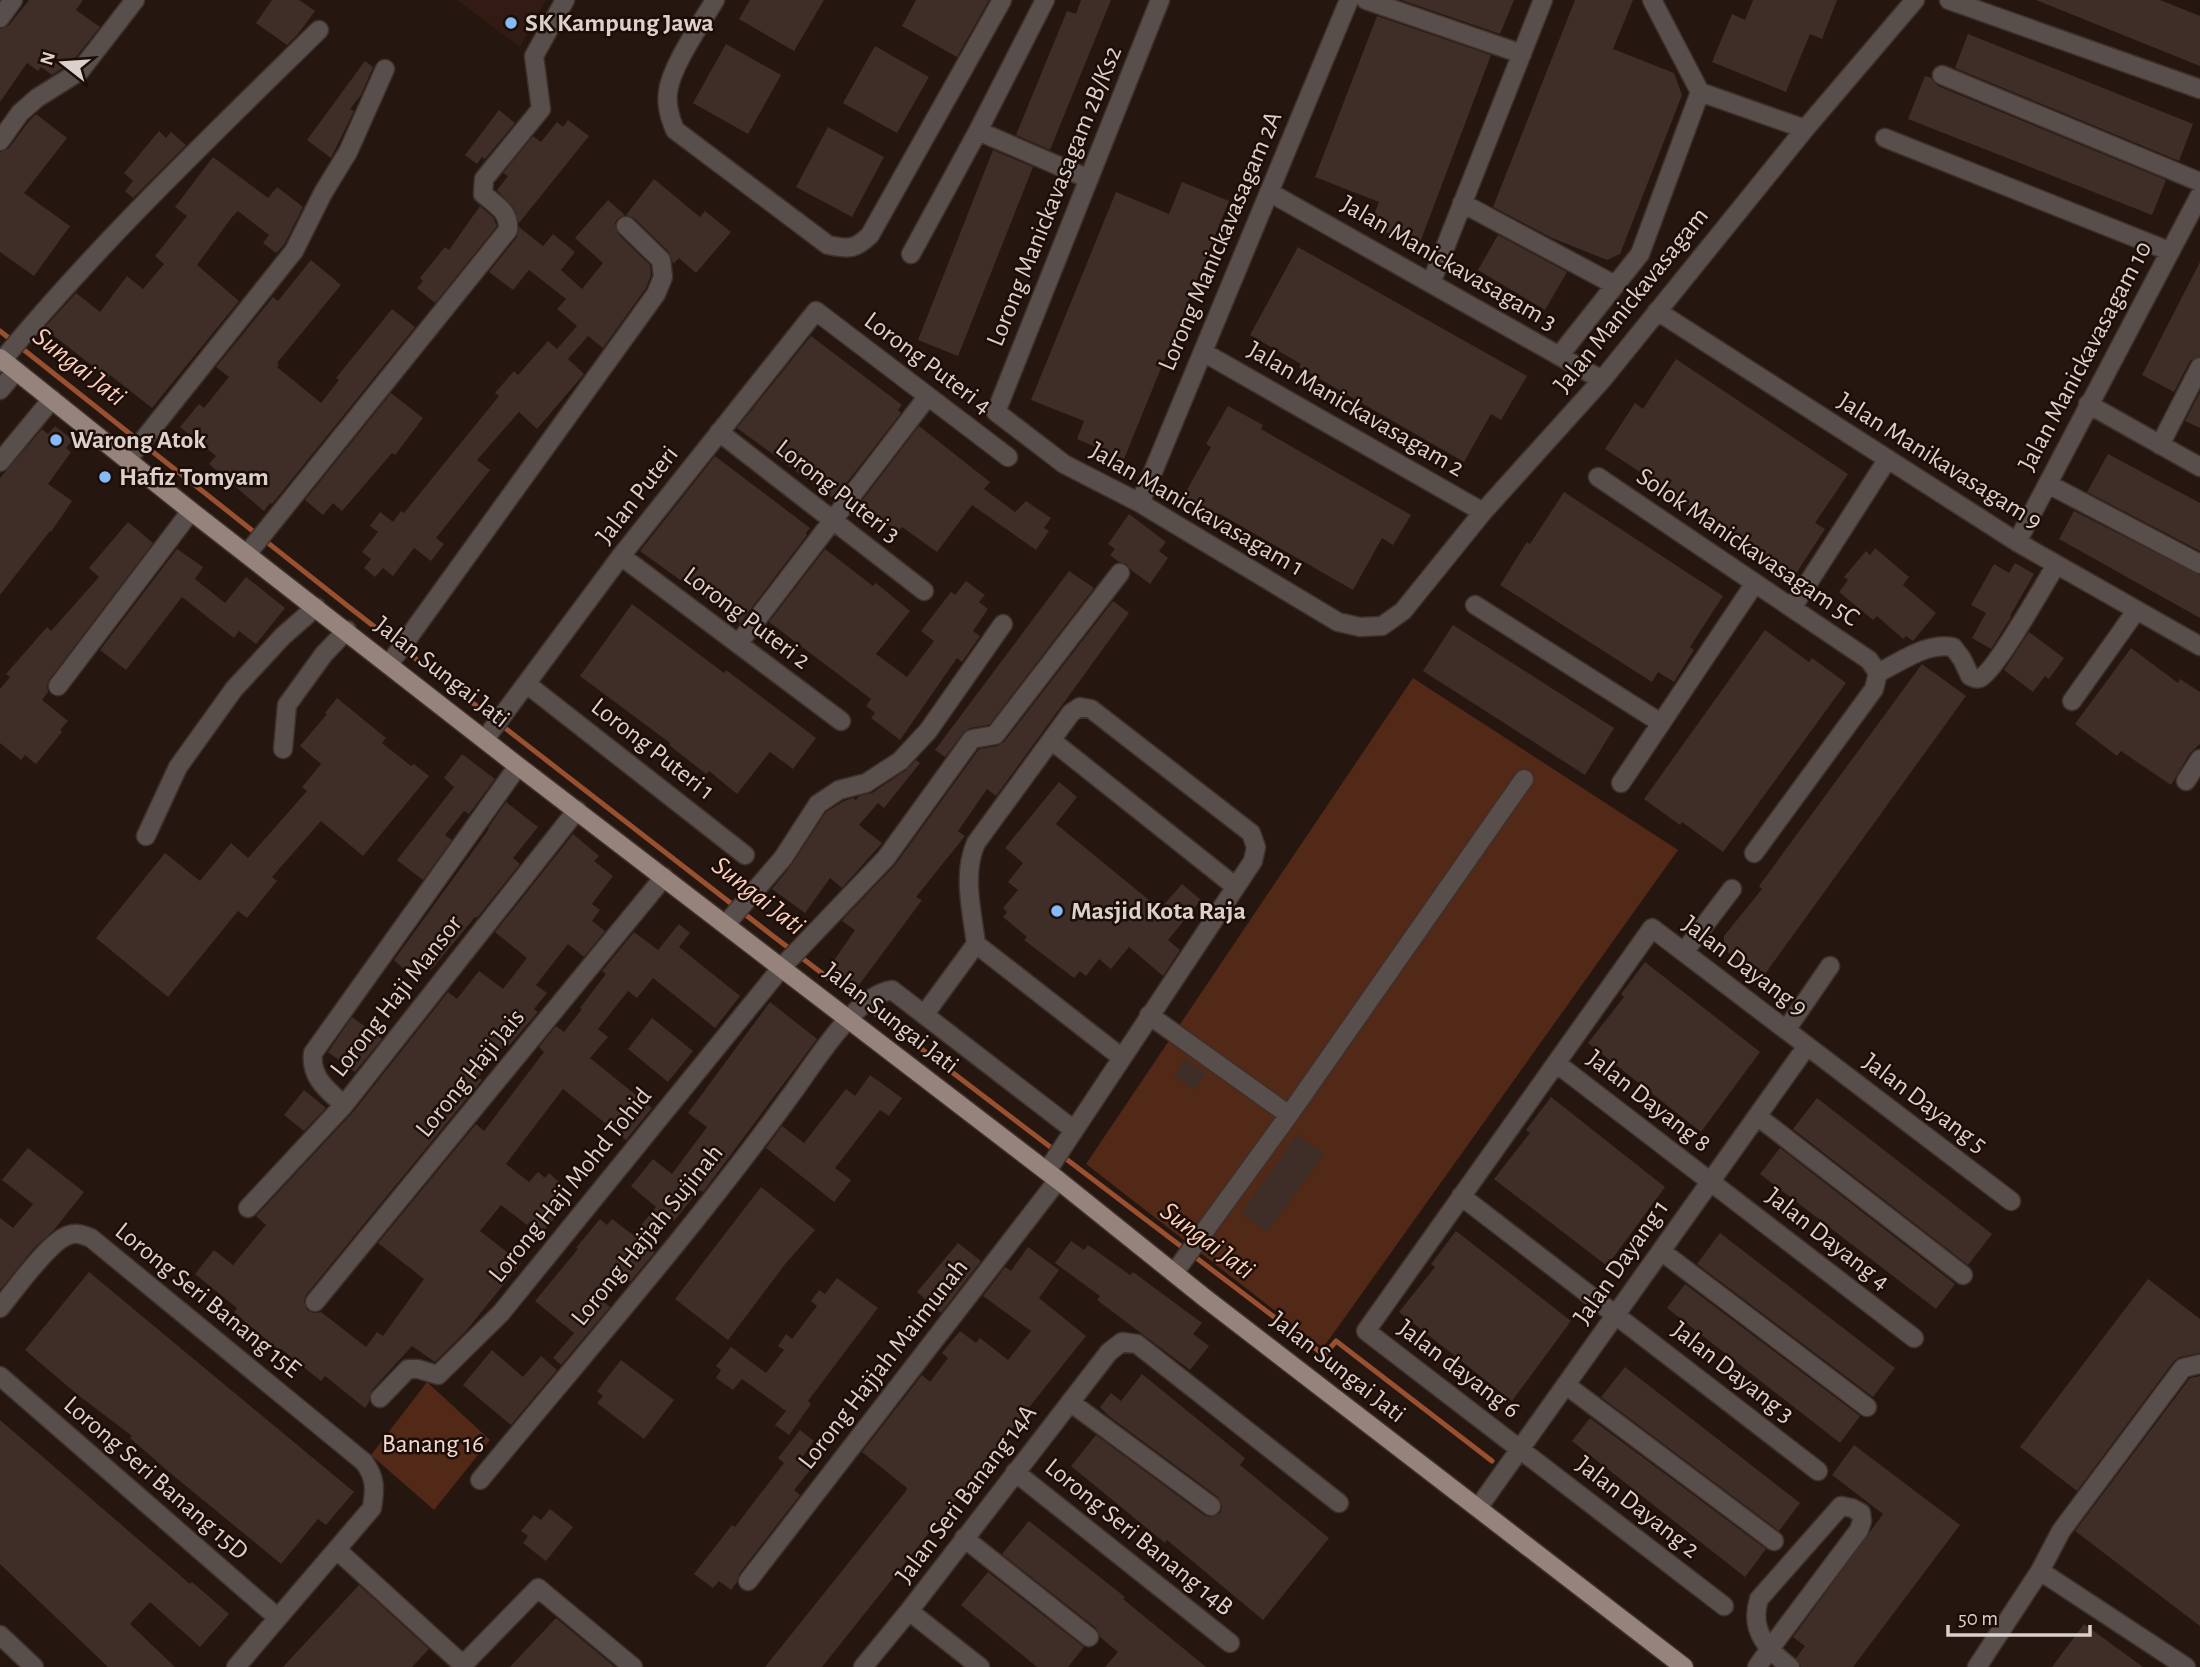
<svg xmlns="http://www.w3.org/2000/svg" width="2200" height="1667" viewBox="0 0 2200 1667" font-family="'Alegreya Sans',sans-serif">
<style>
.built{fill:#311b12}
.green{fill:#522816}
.lines{fill:none;stroke-linecap:round;stroke-linejoin:round}
.stream{stroke:#985030;stroke-width:5}
.building{fill:#3f2e27}
.minor-casing{stroke:#3f302a;stroke-width:21}
.major-casing{stroke:#3f302a;stroke-width:21}
.minor{stroke:#584f4c;stroke-width:18}
.major{stroke:#95837c;stroke-width:18}
.poi-dot{fill:#85bbfb;stroke:#1c0d07;stroke-width:2.5}
.labels{text-anchor:middle;dominant-baseline:central;stroke-width:5;stroke-linejoin:round;paint-order:stroke}
.poi-label{font-size:26px;font-weight:bold;fill:#dcd0cc;stroke:#1c0d07;text-anchor:start}
.street-label{font-size:26px;fill:#dcd0cc;stroke:#1c0d07}
.park-label{font-size:26px;fill:#efd9d0;stroke:#1c0d07}
.water-label{font-size:28px;font-style:italic;fill:#fbcfbe;stroke:#1c0d07}
</style>
<rect width="100%" height="100%" fill="#261610"/>
<path class="built" d="M457 0H546L520 47Z"/>
<path class="green" d="M1413 678 1678 850 1323 1348 1086 1164Z
M427 1382 490 1440 434 1510 371 1455Z"/>
<g class="lines">
<path class="stream" d="M0 331 349 607 773 936 1324 1355 1336 1341 1492 1461"/>
</g>
<path class="building" d="M29 0H83L76 10 100 27 72 62 52 75 41 67 38 71 27 63 0 102V29L9 25Z
M272 0H299L315 11 298 34 287 45 256 23Z
M750 0H824L794 51 739 19Z
M916 0H989L957 57 902 26Z
M1081 0H1111L1050 150 1016 135 1067 11 1076 14Z
M1401 0H1514L1500 34Z
M1575 0H1633L1613 49 1674 73 1682 95 1620 254 1607 260 1552 238 1493 207Z
M1753 0H1837L1822 39 1810 34 1786 92 1712 62 1732 14 1745 20Z
M2036 0H2160L2200 16V66Z
M1377 16 1491 55 1419 245 1369 226 1379 202 1315 177Z
M1968 34 2193 124 2179 161 1955 68Z
M726 44 781 75 748 134 693 103Z
M875 46 929 77 897 133 843 103Z
M365 61 373 67 361 95 350 109 354 111 331 158 307 140Z
M1925 76 1931 78 1938 86 2166 180 2152 215 1908 119Z
M499 110 515 123 485 159 482 157 477 164 465 155Z
M36 114 67 138 24 193 70 226 34 276 0 252V152L9 148 29 121Z
M568 120 589 136 519 223 513 207 497 190 508 176 503 173 533 136 541 142 557 122 563 127Z
M828 127 884 157 852 217 796 187Z
M159 131 166 138 171 132 186 145 133 198 125 191 133 181 124 173Z
M993 150 1033 167 958 356 918 340Z
M213 157 268 198 277 187 303 207 284 245 276 253 263 243 269 235 238 211 232 217 197 265 239 301 152 408 110 375 108 378 44 328 76 293 100 312 127 276 143 289 164 264 155 256 187 216 175 207Z
M654 179 700 217 705 211 731 232 696 273 679 258 673 264 669 252 634 218 626 215Z
M1182 182 1229 201 1124 459 1077 439 1084 421 1031 400 1116 192 1169 214Z
M608 200 625 215 618 218 615 223 618 234 650 265 651 275 646 288 603 348 588 336 568 359 584 374 537 429 519 412 477 460 490 470 436 538 444 544 431 561 414 548 393 576 383 568 375 577 364 568 371 559 362 552 378 532 370 526 380 512 393 522 401 511 404 513 499 396 495 393 514 371 518 375 548 341 557 349 577 326 557 309 566 299 529 270 513 290 489 272 517 237 519 227 543 246 553 234 575 252 561 270 582 289 603 263 575 238Z
M480 206 493 217 497 226 435 303 417 288 423 281 420 278 445 247 449 250Z
M1498 235 1567 272 1545 310 1478 270Z
M1298 247 1527 376 1501 420 1491 414 1464 462 1299 367 1301 364 1250 335Z
M311 260 341 285 277 363 279 365 277 367 321 403 339 380 336 378 392 309 415 327 272 504 270 503 264 511 209 464 216 456 180 427 199 404 204 408 229 377 216 367 273 297 278 301Z
M2200 262V356L2190 361 2174 392 2142 375Z
M811 336 902 405 898 410 901 413 834 499 737 428Z
M1676 359 1848 474 1815 523 1825 529 1795 575 1605 449 1635 403 1643 409Z
M2200 392V428L2185 421Z
M391 393 423 418 395 455 392 453 342 511 333 503 323 515 305 500Z
M1228 406 1263 425 1261 429 1411 515 1393 545 1382 538 1353 590 1220 514 1218 516 1183 497 1211 447 1206 444Z
M55 426 73 440 66 448 71 452 48 484 72 501 51 532 50 531 0 595V478L42 429 48 434Z
M919 426 990 482 984 489 1015 512 1026 501 1051 518 1044 528 1049 531 1036 550 972 505 937 552 902 527 898 532 861 502Z
M2108 454 2200 503V551L2087 492Z
M715 456 810 528 806 533 807 535 740 623 640 551Z
M1564 492 1723 596 1690 647 1694 650 1674 682 1658 672 1652 682 1500 585 1527 542 1530 544Z
M2074 511 2200 575V618L2059 539Z
M1129 514 1166 542 1159 551 1168 558 1150 584 1131 570 1126 564 1119 562 1110 555 1115 549 1108 544Z
M128 522 153 543 49 680 47 685 48 692 42 700 68 721 60 730 62 732 36 764 25 755 21 760 0 743V689L10 677 6 674 47 627 51 631 99 577 89 568Z
M1875 548 1909 577 1903 585 1936 613 1913 641 1906 636 1903 639 1877 616 1873 620 1839 592 1848 580 1844 577 1866 551 1870 555Z
M177 549 203 567 195 579 225 603 246 577 285 608 256 644 239 631 234 638 182 597 126 670 100 650Z
M825 549 873 586 876 583 910 611 876 654 907 677 934 641 921 631 951 592 955 595 966 581 985 595 979 602 988 609 973 631 980 636 962 662 957 658 900 740 871 718 875 713 866 706 871 699 769 622Z
M2015 563 2034 574 2010 616 2011 617 1991 649 1972 638 1986 613 1971 605 1994 564 2009 573Z
M1069 571 1094 588 989 725 970 728 964 732 945 757 935 750Z
M1113 601 1129 613 996 796 987 789 958 831 965 836 916 897 922 900 856 989 828 969 855 930 842 921 845 917 895 865 979 749 997 746 1004 742Z
M632 604 724 673 726 670 816 738 793 769 770 752 737 794 709 771 706 774 669 745 670 743 580 676Z
M1453 625 1614 728 1585 775 1423 671Z
M1765 630 1809 662 1812 658 1846 683 1723 852 1682 822 1680 825 1644 799Z
M2029 632 2064 658 2049 679 2045 676 2033 692 2004 670Z
M2131 648 2178 683 2180 679 2200 692V744L2190 753 2171 785 2121 751 2117 756 2075 724Z
M1922 664 1966 696 1765 974 1751 963 1748 968 1724 949V936L1762 889 1759 886Z
M337 698 386 738 382 743 411 766 414 764 429 776 363 856 321 821 272 877 277 881 247 918 238 911 168 997 96 938 165 853 200 881 231 843 248 858 307 791 302 787 321 764 300 746 327 714 325 713Z
M462 754 495 779 469 814 464 811 445 835 452 840 423 880 397 860 454 787 444 778Z
M916 760 920 763 884 808 878 803 859 825 882 843 842 888 830 878 805 913 772 889 792 864 826 812 844 801 853 798 856 800 859 796 872 793 906 770Z
M1059 782 1077 797 1056 824 1160 909 1182 884 1201 900 1168 940 1180 950 1163 976 1129 947 1111 969 1099 959 1086 976 1080 971 1074 978 1024 940 1027 937 1003 917 1007 912 1003 908 1018 890 1008 882 1023 863 1005 848Z
M506 802 538 827 513 858 520 864 477 918 475 917 431 970 418 959 407 972 394 960 489 829 488 828Z
M573 834 599 856 594 861 613 876 592 904 600 910 592 921 605 931 584 957 568 944 536 985 547 993 534 1009 538 1012 507 1048 504 1046 478 1077 482 1080 306 1295 304 1301 307 1310 314 1313 321 1312 366 1347 377 1332 383 1336 424 1279 378 1243 476 1124 484 1131 544 1052 539 1047 556 1026 564 1032 582 1009 580 1008 606 974 602 971 634 932 658 950 679 924 690 933 679 947 740 996 715 1028 653 978 637 998 628 991 598 1029 608 1037 590 1058 652 1108 626 1140 563 1089 506 1164 529 1182 538 1172 545 1178 549 1173 560 1183 557 1187 571 1198 544 1231 531 1221 527 1225 501 1205 480 1231 521 1263 466 1331 435 1362 412 1346 372 1390 369 1402 365 1408 325 1376 321 1381 281 1349 280 1351 234 1312 237 1308 195 1274 214 1250 233 1265 266 1225 256 1216 353 1112 448 992 457 999 479 971 503 989 527 958 495 932Z
M1645 962 1760 1052 1701 1132 1588 1043 1624 997 1621 994Z
M770 1002 817 1039 703 1192 699 1190 674 1221 670 1218 648 1246 655 1252 630 1282 622 1275 601 1300 610 1307 561 1365 553 1358 574 1333 535 1301 578 1249 576 1248 600 1219 607 1225 612 1219 633 1235 656 1207 631 1186 653 1159 672 1174 707 1127 688 1113Z
M352 1017 382 1039 355 1072 328 1052Z
M652 1018 693 1051 668 1082 628 1049Z
M1185 1059 1206 1073 1195 1090 1174 1077Z
M870 1075 902 1098 889 1116 880 1110 835 1168 851 1180 834 1202 766 1148 782 1126 804 1143 846 1089 855 1096Z
M304 1090 326 1108 304 1131 284 1115Z
M1551 1097 1665 1187 1607 1266 1494 1179 1530 1133 1526 1130Z
M1817 1098 1992 1234 1968 1265 1793 1129Z
M1297 1134 1324 1154 1267 1232 1241 1213Z
M28 1148 84 1192 54 1230 34 1248 0 1290V1218L13 1228 33 1204 2 1180Z
M1780 1148 1955 1284 1936 1309 1760 1174Z
M761 1187 815 1230 786 1263 728 1340 675 1299Z
M1456 1231 1571 1321 1512 1401 1399 1312 1435 1267 1431 1264Z
M1720 1233 1895 1368 1873 1397 1697 1264Z
M1071 1241 1084 1250 1088 1245 1130 1275 1133 1272 1202 1323 1193 1334 1209 1346 1190 1370 1097 1300 1100 1296 1055 1263Z
M958 1243 981 1261 941 1313 917 1292Z
M1028 1247 1059 1270 1039 1298 1086 1336 822 1667H765L906 1491 907 1488 862 1452 922 1375 930 1382 948 1358 942 1353 960 1331 976 1343 980 1338 1008 1360 1031 1331 983 1296 1005 1267 1011 1271Z
M89 1272 354 1492 326 1525 318 1519 281 1564 169 1472 130 1438 132 1436 78 1395 25 1350Z
M837 1278 878 1308 808 1401 811 1404 789 1435 775 1425 786 1411 742 1379 733 1390 716 1378 721 1370 716 1366 731 1347 766 1373 784 1350 778 1346 786 1334 792 1339 817 1306 811 1301 819 1290 825 1294Z
M2148 1279 2200 1319V1353L2180 1357 2174 1361 2077 1491 2020 1447Z
M1685 1284 1860 1416 1840 1443 1667 1308Z
M492 1350 523 1377 541 1356 557 1370 511 1425 463 1385Z
M621 1360 674 1400 644 1439 597 1403 603 1396 597 1391Z
M1625 1367 1800 1503 1779 1531 1601 1397Z
M1142 1374 1245 1458 1240 1465 1329 1538 1263 1620 1167 1540 1165 1543 1071 1466 1096 1435 1204 1515 1210 1517 1220 1513 1222 1507 1218 1497 1110 1417 1100 1407 1111 1393 1121 1401Z
M2200 1376V1626L2075 1531 2190 1378Z
M1590 1418 1766 1549 1745 1577 1572 1441Z
M0 1420 190 1584 192 1582 229 1614 200 1647 150 1602 130 1624 175 1667H108L0 1564Z
M800 1430 814 1441 800 1460 811 1469 794 1490 800 1495 739 1574 737 1582 731 1590 719 1581 713 1588 694 1574 732 1525 735 1527 784 1463 778 1458Z
M1854 1445 1960 1525 1853 1667H1801L1796 1658 1805 1646 1793 1637 1883 1514 1832 1475Z
M550 1509 573 1527 546 1561 523 1543 528 1536 521 1531 534 1515 541 1520Z
M1029 1521 1125 1597 1123 1599 1206 1667H1105L1118 1652 1100 1637 1096 1628 1002 1554Z
M988 1572 1084 1647 1068 1667H1037L961 1605Z
M359 1585 429 1649 412 1667H283Z
M556 1618 615 1667H510Z
M2084 1624 2143 1667H2052Z"/>
<g class="lines">
<defs>
<path id="minor" d="M715 0C701 24 671 66 668 92 666 106 670 118 675 130L828 245C848 249 855 250 870 235L1002 0
M1160 0 996 412 1064 464 1140 503 1338 622 1360 627 1382 626 1403 611 1483 512 1602 380 1805 129 1915 0
M1366 0 1522 54
M1652 0 1700 92 1805 129
M1949 0 2200 89
M0 18 13 0
M1942 75 2200 182
M978 131 1089 179
M1885 138 2169 251
M0 141 20 113 37 98 80 71 135 0
M1269 192 1602 380
M1462 203 1615 285
M911 254 978 131 1045 0
M1431 283 1543 0
M1657 311 2017 542 2200 646
M1203 352 1483 512
M1559 356 1640 254 1700 92
M0 363C98 244 209 138 319 30
M0 390 16 371
M2088 404 2200 467
M719 432 924 591
M2160 445 2200 367
M128 459 294 251 323 193 348 152 385 69
M0 462 52 399
M1598 477 1869 660 1878 673 1874 689 1754 853
M2048 484 2200 564
M1140 503 1349 0
M2017 542 2200 195
M247 554 508 230C510 212 496 205 483 194L484 179 541 109 534 56 565 0
M621 556 841 721
M1475 605 1661 723
M1792 608 1887 460
M738 644 928 396
M390 663 656 294 663 277 661 260 626 226
M1878 673C1902 661 1927 642 1953 647L1962 659 1970 676C1974 678 1976 679 1980 678 1995 672 2045 583 2056 565
M528 685 745 855
M58 686 191 511
M2072 701 2136 611
M485 739 621 556 816 311 1008 457
M1051 740 1236 887
M283 749 287 705 324 654 347 630
M2186 781 2200 759
M1621 783 1755 583
M146 836 178 767 234 689 283 636 316 607
M726 924 783 858 818 804 839 790 866 783 900 761 928 731 1003 624
M976 944 1121 1057
M1684 952 1732 889
M924 1015 976 944C972 911 962 874 976 843L1071 713 1080 707 1091 709 1251 833 1256 847 1253 861 1047 1171
M1149 1015 1289 1115
M1786 1030 1830 966
M1556 1063 1914 1338
M344 1105C327 1090 310 1077 313 1053L518 766
M1757 1116 1963 1275
M1461 1196 1818 1471
M248 1208 344 1105 577 810
M1661 1251 1867 1407
M1174 1273 1289 1115 1524 779
M315 1302 664 877
M0 1308C14 1291 50 1240 69 1235 77 1232 83 1235 91 1238L364 1462C376 1478 375 1489 372 1508L236 1667
M0 1376 278 1618
M1566 1385 1774 1541
M380 1398 408 1369H418L438 1375 501 1313 782 967 886 858 972 739 995 735 1120 573
M1070 1402 1211 1506
M1015 1472 1230 1643
M480 1480C584 1354 692 1231 788 1099 811 1069 854 995 892 990L1074 1130
M1478 1508 1807 1046
M964 1538 1089 1637
M337 1550 463 1665
M2040 1571 2186 1667
M748 1581 1058 1180
M1724 1606 1366 1331 1652 928 2011 1201
M909 1611 980 1667
M0 1635 34 1667
M461 1667 538 1588 633 1667
M863 1667 909 1611 1109 1352 1122 1342 1137 1344 1339 1503
M1757 1667 1769 1650 1859 1530 1862 1521 1861 1513 1852 1508 1841 1506 1759 1599C1749 1630 1767 1649 1790 1667
M1977 1667 2040 1571 2061 1531 2183 1368 2200 1364"/>
<path id="major" d="M0 358 191 511 518 766 1058 1180 1205 1298 1684 1667"/>
</defs>
<use href="#minor" class="minor-casing"/>
<use href="#major" class="major-casing"/>
<use href="#minor" class="minor"/>
<use href="#major" class="major"/>
</g>
<g class="poi-dot">
<circle cx="511" cy="23" r="7"/>
<circle cx="56" cy="440" r="7"/>
<circle cx="105" cy="477" r="7"/>
<circle cx="1057" cy="911" r="7"/>
</g>
<g class="labels">
<g class="poi-label">
<text x="525" y="23">SK Kampung Jawa</text>
<text x="70" y="440">Warong Atok</text>
<text x="119" y="477">Hafiz Tomyam</text>
<text x="1071" y="911">Masjid Kota Raja</text>
</g>
<g class="street-label">
<text transform="translate(1054 196) rotate(-68)">Lorong Manickavasagam 2B/Ks2</text>
<text transform="translate(1220 241) rotate(-67)">Lorong Manickavasagam 2A</text>
<text transform="translate(1449 263) rotate(30)">Jalan Manickavasagam 3</text>
<text transform="translate(1631 300) rotate(-51)">Jalan Manickavasagam</text>
<text transform="translate(2085 356) rotate(-62)">Jalan Manickavasagam 10</text>
<text transform="translate(928 363) rotate(37)">Lorong Puteri 4</text>
<text transform="translate(1356 409) rotate(30)">Jalan Manickavasagam 2</text>
<text transform="translate(1940 461) rotate(32)">Jalan Manikavasagam 9</text>
<text transform="translate(838 491) rotate(38)">Lorong Puteri 3</text>
<text transform="translate(637 495) rotate(-52)">Jalan Puteri</text>
<text transform="translate(1197 509) rotate(30)">Jalan Manickavasagam 1</text>
<text transform="translate(1748 547) rotate(34)">Solok Manickavasagam 5C</text>
<text transform="translate(747 618) rotate(37)">Lorong Puteri 2</text>
<text transform="translate(442 672) rotate(38)">Jalan Sungai Jati</text>
<text transform="translate(653 749) rotate(38)">Lorong Puteri 1</text>
<text transform="translate(1745 966) rotate(37)">Jalan Dayang 9</text>
<text transform="translate(396 996) rotate(-52)">Lorong Haji Mansor</text>
<text transform="translate(891 1018) rotate(38)">Jalan Sungai Jati</text>
<text transform="translate(470 1073) rotate(-51)">Lorong Haji Jais</text>
<text transform="translate(1649 1101) rotate(38)">Jalan Dayang 8</text>
<text transform="translate(1925 1103) rotate(37)">Jalan Dayang 5</text>
<text transform="translate(570 1185) rotate(-51)">Lorong Haji Mohd Tohid</text>
<text transform="translate(647 1235) rotate(-51)">Lorong Hajjah Sujinah</text>
<text transform="translate(1828 1239) rotate(38)">Jalan Dayang 4</text>
<text transform="translate(1621 1262) rotate(-55)">Jalan Dayang 1</text>
<text transform="translate(208 1300) rotate(39)">Lorong Seri Banang 15E</text>
<text transform="translate(883 1364) rotate(-52)">Lorong Hajjah Maimunah</text>
<text transform="translate(1338 1367) rotate(38)">Jalan Sungai Jati</text>
<text transform="translate(1459 1369) rotate(37)">Jalan dayang 6</text>
<text transform="translate(1733 1372) rotate(38)">Jalan Dayang 3</text>
<text transform="translate(156 1478) rotate(41)">Lorong Seri Banang 15D</text>
<text transform="translate(966 1494) rotate(-53)">Jalan Seri Banang 14A</text>
<text transform="translate(1638 1507) rotate(38)">Jalan Dayang 2</text>
<text transform="translate(1139 1537) rotate(39)">Lorong Seri Banang 14B</text>
</g>
<g class="park-label">
<text x="433" y="1444">Banang 16</text>
</g>
<g class="water-label">
<text transform="translate(79 367) rotate(38)">Sungai Jati</text>
<text transform="translate(758 896) rotate(38)">Sungai Jati</text>
<text transform="translate(1207 1241) rotate(37)">Sungai Jati</text>
</g>
</g>
<g transform="translate(63 63) rotate(287)" stroke="#1c0d07" stroke-width="5" paint-order="stroke">
<path d="M0-5L12 26L0 18L-12 26Z" fill="#dcd0cc"/>
<text y="-10" font-size="19" font-weight="bold" text-anchor="middle" fill="#dcd0cc">N</text>
</g>
<path d="M1948 1625v10h142v-10" fill="none" stroke="#dcd0cc" stroke-width="3.5"/>
<text x="1958" y="1625" font-size="21" fill="#dcd0cc" stroke="#1c0d07" stroke-width="5" paint-order="stroke">50 m</text>
</svg>
